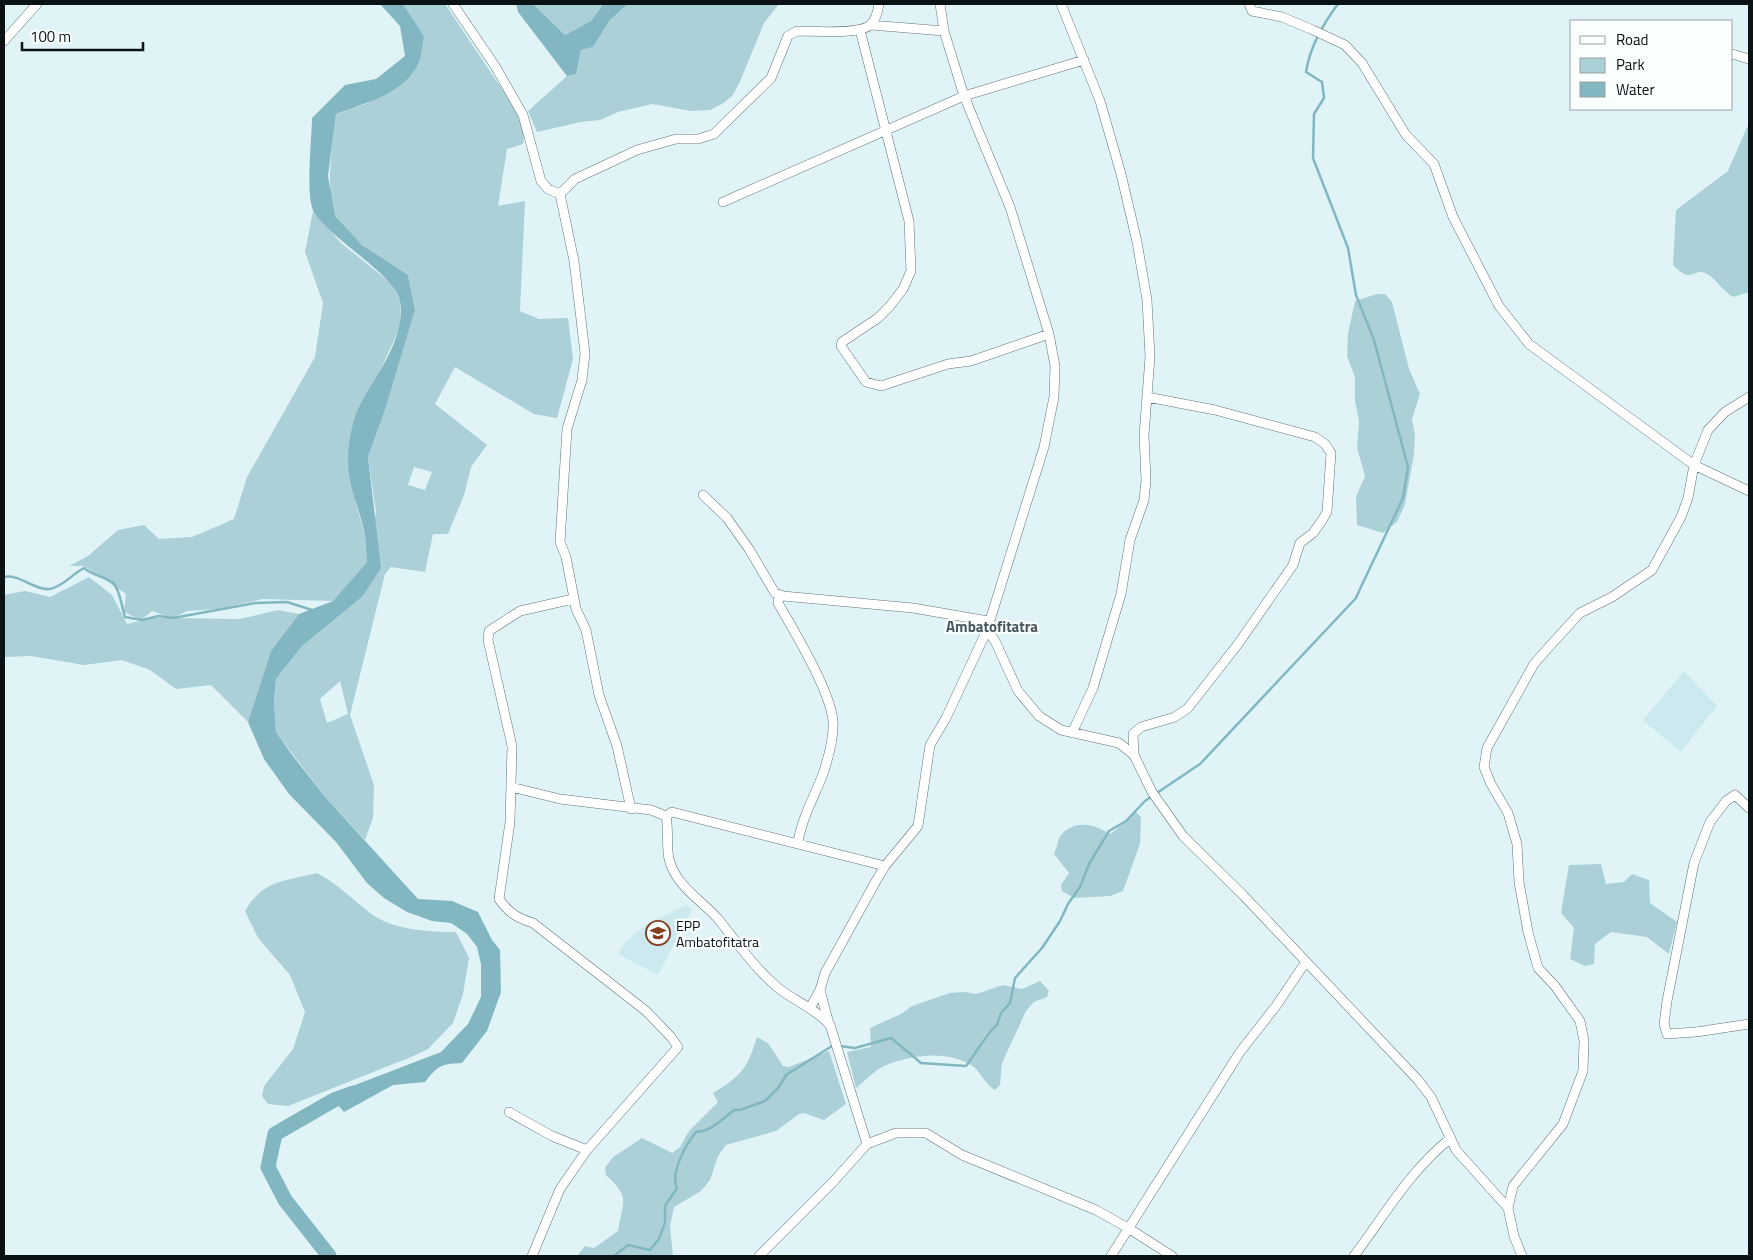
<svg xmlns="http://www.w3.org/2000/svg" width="1753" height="1260" viewBox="0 0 1753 1260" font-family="'Titillium Web',sans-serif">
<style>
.built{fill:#cbe9ee}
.green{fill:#abd0d7;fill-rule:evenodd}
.water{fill:#82b7c1}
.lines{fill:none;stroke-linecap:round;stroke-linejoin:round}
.stream{stroke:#82b7c1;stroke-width:2.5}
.river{stroke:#82b7c1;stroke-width:15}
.minor-casing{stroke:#617376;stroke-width:10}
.minor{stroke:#fff;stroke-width:9}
.labels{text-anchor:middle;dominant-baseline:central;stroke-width:4.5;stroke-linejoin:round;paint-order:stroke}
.poi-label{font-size:14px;fill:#0b1213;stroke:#fafeff;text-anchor:start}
.neighbourhood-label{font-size:15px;font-weight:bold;fill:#46585b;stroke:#fafeff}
</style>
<rect width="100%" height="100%" fill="#e0f4f8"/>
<path class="built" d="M1684 671 1717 706 1681 752 1643 720Z
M686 905 693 909 658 975 618 954 626 941 646 925Z"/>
<path class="green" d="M403 4H445L510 101 525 128 523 144 507 149 498 206 525 201 520 311 539 319 568 318 573 359 557 418 534 414 455 367 435 404 487 445 471 467 464 495 448 534H433L425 572 391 567 385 574 350 715 374 785 373 818 365 840 326 798 276 732 274 700 276 679 302 646 362 597 376 512 368 457 385 410 415 310 408 275C382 259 354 243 336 217 324 199 333 136 336 114L368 103 424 36ZM414 467 432 472 425 490 408 485ZM340 681 348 714 327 723 320 699Z
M533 4H603L591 21 565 35Z
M628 4H779L764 23 739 84 732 96 722 104 710 110 691 111 652 104 618 112 600 120 581 122 537 132 528 111 567 76 576 74 581 50 593 47 610 20Z
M1747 127H1749V292L1733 297C1723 291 1714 277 1707 274 1693 266 1693 286 1673 265L1676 210 1728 171Z
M313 211 341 243 392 284 400 300V327L379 373 357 411 355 501 365 535 367 562 333 601 263 599 217 609 187 611 173 618 240 619 278 610 299 614 271 651 248 722 211 685 176 689 150 670 122 660 84 665 31 656 4 657V595L25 591 50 597 89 577 112 595 127 624 153 618H171L152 611 141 620 124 612 126 594 84 566H69L88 556 118 530 144 525 159 539 192 537 234 519 247 477 315 357 323 303 305 252Z
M1377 294H1385L1392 302 1409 369 1420 394 1412 419 1415 435 1414 454 1405 504 1397 522 1383 533 1357 525 1356 497 1365 476 1357 448 1359 422 1355 400V377L1347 356 1348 334 1355 301Z
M1136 812 1141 817 1140 844 1123 891 1110 896 1074 898 1062 891 1061 885 1069 873 1054 854C1057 848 1058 839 1061 835 1074 819 1096 824 1109 834L1112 833Z
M1601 864 1606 884 1624 882 1632 874 1649 880 1650 903 1677 922 1669 954 1647 937 1611 932 1595 944 1594 964 1585 966 1570 959 1574 928 1561 913 1569 865Z
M317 873C338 884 352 899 370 913 392 930 429 932 456 932L469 958 463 994 453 1023 428 1049 411 1057 288 1106 268 1104 262 1096 264 1086 293 1049 305 1012 290 975 258 938 245 911C263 880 285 881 317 873Z
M1040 981 1049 991 1047 997 1034 1002 1026 1011 1002 1063 1000 1085 995 1090C984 1084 981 1071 971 1065 945 1050 911 1055 884 1066 874 1071 865 1081 856 1088L847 1052 871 1047 870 1028 901 1014 912 1006 950 993 964 992 976 994 1003 985 1022 989Z
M757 1037 768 1043 783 1066 789 1067 829 1051 846 1104 824 1120 804 1113 799 1114 776 1131 726 1145 718 1156 710 1180 701 1191 674 1207 670 1226 673 1256H577L585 1246 594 1248 618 1231C623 1200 631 1198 606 1175L605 1168 613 1157 642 1138 672 1153 680 1147 689 1131 718 1102 713 1093C742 1075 747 1069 757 1037Z"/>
<path class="water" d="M380 4H403L424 36C422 44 422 56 418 64 405 93 363 104 336 114L328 176 335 216 362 245 408 275 415 310 385 410 368 457 381 568 362 597 302 646 276 679 274 700 276 732 293 756 326 798 418 899 452 901 478 912 492 940 500 950 501 992 487 1031 462 1063C440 1064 439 1065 425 1082L393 1085 344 1112 329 1095 441 1052 468 1024 481 997V964L477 947 467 934 451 923 432 921 407 912 384 898 367 883 336 842 289 794 264 759 248 722 271 651 299 614 333 601 367 562C366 553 366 544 365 535 360 510 347 484 348 457 348 446 353 418 358 409 374 376 406 341 400 301 396 275 331 240 314 212 305 198 312 137 312 118L345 85 376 79 405 56 400 26Z
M516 4H533L565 35 591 21 603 4H628L610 20 593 47 581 50 576 74 567 76 518 12Z"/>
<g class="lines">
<path class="stream" d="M4 577C18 573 35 591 50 589 64 586 72 574 84 568 93 576 105 576 113 583 120 589 122 608 125 617L142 620 159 616 173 618 255 603 287 602 312 610
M840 1046 855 1048 891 1038 921 1063 966 1066C973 1057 990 1029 997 1025L1001 1013 1010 1003 1015 978 1042 948 1060 921 1068 904 1080 887 1089 864 1109 831 1126 821 1145 801 1200 764 1356 598 1360 589 1403 498 1408 467 1374 340 1356 295 1348 248 1313 158 1314 114 1324 98 1322 82 1306 72C1310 46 1323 24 1338 4
M614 1256 628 1245 650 1250 659 1239 665 1223V1206L677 1188C670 1173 686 1144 696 1132 710 1132 723 1119 734 1110H740L765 1101 779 1087 786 1075 832 1046"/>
<path class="river" d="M329 1256 285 1200 268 1167 275 1134 334 1100 353 1093"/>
<defs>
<path id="minor" d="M453 4 495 66 523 115 541 181 548 189 560 194 574 261 585 353 582 380 567 429 560 542 566 557 576 609 586 630 599 695 617 746 631 809
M940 4 944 31 964 96 1010 207 1049 334 1055 366 1054 397 1044 447 987 630 995 641 1018 691 1039 716 1061 730 1119 743 1134 755 1152 792 1183 836 1243 895 1418 1080 1431 1097 1456 1150 1508 1208 1514 1236 1522 1256
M1061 4 1100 101 1121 174 1137 242 1147 300 1150 357 1144 435 1146 480 1144 500 1130 540 1121 594 1093 688 1072 733
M1249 4 1252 11 1282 17 1313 30 1345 45 1362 63 1406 135 1434 164 1453 217 1499 306 1529 344 1694 465 1749 491
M871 25 944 31
M860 30 909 221 911 271 903 289 890 306 878 318 842 342 841 346 866 382 881 386 948 364 971 361 1049 334
M4 41 37 4
M1732 54 1749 59
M560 194 575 179 637 150 676 139H698L714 134 771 78 788 36 797 31C813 31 859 35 870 25 876 20 878 11 879 4
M723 202 964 96 1084 60
M703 495 727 518 749 549 775 593 783 596 913 608 988 621
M779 595 778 603C794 631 830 690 833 721 834 737 828 759 823 774 814 797 802 818 798 842
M1134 755 1133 734 1141 727 1175 717 1188 708 1238 644 1293 565 1300 543 1313 533 1321 522 1327 512 1331 453 1325 444 1315 437 1215 410 1147 397
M511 787 560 799 651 810 666 816C669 830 666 845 669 859 676 887 702 900 719 920 738 944 754 967 777 987 794 1001 815 1008 830 1025L867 1144 896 1133H926L962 1155 1096 1210 1128 1228 1172 1256
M1749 808 1735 795 1726 801 1710 822 1694 863 1667 1001 1664 1024 1667 1034 1696 1032 1749 1024
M666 816 672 812 885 866
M820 990 829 1024
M810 1008 820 990 825 973 876 881 885 866 918 826 930 745 946 718 987 630
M509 1112 552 1136 587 1150
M1508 1208 1513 1186 1563 1124 1583 1071 1584 1041 1580 1021 1555 986 1538 968 1528 932 1519 882 1517 844 1508 813 1491 784 1484 767 1487 748 1534 664 1548 648 1580 613 1612 597 1652 570 1681 517 1688 498 1694 465 1708 430 1725 412 1749 397
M532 1256 560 1189 587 1150 678 1047 671 1037 646 1011 533 923C517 918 509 913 499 899L510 822 512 746 488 640 489 631 520 611 573 599
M759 1256 833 1182 867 1144
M1111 1256 1240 1052 1276 1006 1305 963
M1354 1256C1384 1216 1411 1169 1451 1138"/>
</defs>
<use href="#minor" class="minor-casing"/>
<use href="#minor" class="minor"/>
</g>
<defs>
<symbol id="school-ring" viewBox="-11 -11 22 22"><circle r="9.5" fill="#fafeff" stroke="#863d21" stroke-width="1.5"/><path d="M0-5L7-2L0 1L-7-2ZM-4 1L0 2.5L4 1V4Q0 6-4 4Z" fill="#863d21"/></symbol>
</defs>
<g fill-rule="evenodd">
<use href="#school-ring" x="644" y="919" width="28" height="28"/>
</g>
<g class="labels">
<g class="poi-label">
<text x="676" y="925">EPP<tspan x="676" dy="16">Ambatofitatra</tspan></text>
</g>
<g class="neighbourhood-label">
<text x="992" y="626">Ambatofitatra</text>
</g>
</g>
<rect width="1753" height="1260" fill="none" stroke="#0b1213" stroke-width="10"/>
<rect x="1570" y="20" width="162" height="90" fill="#fafeff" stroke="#9aa0a1"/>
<rect x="1580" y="36" width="25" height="8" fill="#ffffff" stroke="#9aa0a1"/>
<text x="1616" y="45" font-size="15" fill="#0b1213">Road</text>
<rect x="1580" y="58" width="25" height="15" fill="#abd0d7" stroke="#9aa0a1"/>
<text x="1616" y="70" font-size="15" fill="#0b1213">Park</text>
<rect x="1580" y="82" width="25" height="15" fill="#82b7c1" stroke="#9aa0a1"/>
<text x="1616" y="95" font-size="15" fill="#0b1213">Water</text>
<path d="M22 42v8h121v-8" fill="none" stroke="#0b1213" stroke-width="2.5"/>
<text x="30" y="42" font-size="15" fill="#0b1213" stroke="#fafeff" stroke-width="4" paint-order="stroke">100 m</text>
</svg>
